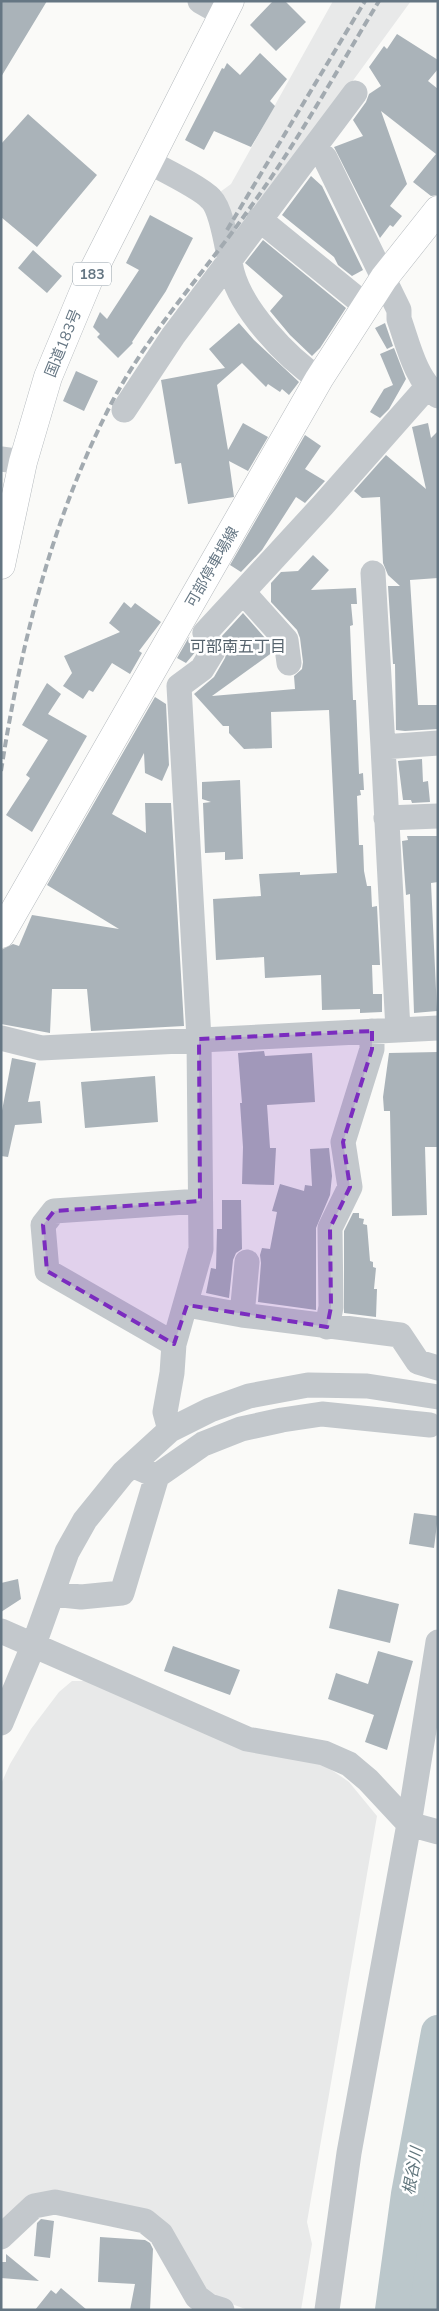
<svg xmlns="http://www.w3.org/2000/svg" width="439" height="2311" viewBox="0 0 439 2311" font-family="'Nunito Sans','Noto Sans JP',sans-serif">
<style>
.built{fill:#e8e9e9}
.water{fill:#bbc7cb}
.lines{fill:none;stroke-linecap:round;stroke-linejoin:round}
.river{stroke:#bbc7cb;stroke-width:34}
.building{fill:#aab3b9}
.major-casing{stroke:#b5babe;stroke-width:29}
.highway-casing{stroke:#b4b9bd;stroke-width:29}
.minor{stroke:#c3c8cc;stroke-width:25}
.major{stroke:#fff;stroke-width:28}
.highway{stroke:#fff;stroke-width:28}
.rail{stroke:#a2aab0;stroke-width:4;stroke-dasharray:8 4;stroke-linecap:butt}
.marked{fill:#7b2cbf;fill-opacity:0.2;stroke:#7b2cbf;stroke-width:4;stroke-dasharray:10 6;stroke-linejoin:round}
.labels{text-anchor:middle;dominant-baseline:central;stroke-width:5;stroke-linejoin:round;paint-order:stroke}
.shield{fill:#fff;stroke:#939fa8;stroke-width:1}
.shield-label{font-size:14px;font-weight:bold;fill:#657683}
.street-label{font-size:15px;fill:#657683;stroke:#fff}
.neighbourhood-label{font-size:16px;fill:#57646e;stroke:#fff}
.water-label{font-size:16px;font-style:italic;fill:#60757c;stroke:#fff}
</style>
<rect width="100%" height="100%" fill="#fafaf8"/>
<path class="built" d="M333 1H411L236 241 216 195 231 184Z
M72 1681H90L323 1764 349 1782 377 1816 307 2222 312 2244 301 2310H248L202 2293 167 2228 53 2193 1 2228V1784L10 1764 31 1729 59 1692Z"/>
<path class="water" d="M438 2083V2310H400Z"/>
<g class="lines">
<path class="river" d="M392 2310 408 2194 438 2032"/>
</g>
<path class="building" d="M1 1H47L1 77Z
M273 1H285L306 22 276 51 250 25Z
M397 34 438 60V69L428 81 438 89V195L431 196 413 182 436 154 381 111 407 184 390 206 402 216 393 227 390 225 380 238 334 147 363 136 353 120 366 102 369 94 381 86 369 67 384 46 387 49Z
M260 53 287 79 270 101 275 106 251 147 214 131 204 150 185 140 222 68 224 69 227 63 240 75Z
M28 114 97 175 37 247 1 217V144Z
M311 176 322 186 363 270 352 276 338 265 334 257 282 215Z
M150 215 193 238 166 291 132 342 133 343 118 358 97 337 100 334 93 327 100 312 107 319 139 270 126 263Z
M263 240 346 308 320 348 312 356 290 335 270 311 283 296 245 263Z
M33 250 62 276 47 293 18 268Z
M239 323 254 340 299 382 289 395 282 389 280 392 268 384 266 387 242 363 217 385 228 450 243 423 268 437 248 471 229 461 234 497 188 504 181 463 175 464 161 380 225 368 209 349Z
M385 323 393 346 387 349 375 328Z
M394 348 406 379 389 409 380 418 370 412 384 389 393 385 380 354Z
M76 371 98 381 84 411 63 401Z
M428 423 431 438 438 431V578L410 580 418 705H438V729L405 731 396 730 395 664H393L388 586H400L388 575 383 563 380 497 362 498 354 491 386 455 426 489 412 427Z
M305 435 321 446 305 469 325 481 305 503 296 497 262 550 241 572 230 565Z
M313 555 329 570 311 590 356 588 357 604H351L353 625 350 626 353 700H356L359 774 363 773 364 790H360L361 795 357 796 359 845H363L364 871 367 886H371L372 907 377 906 380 965H372L373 994H382V1012L360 1013V1009L322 1010 321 975 265 978 264 957 216 960 213 899 261 896 259 874 300 872V875L337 873 329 710 271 712 272 748 244 749 229 733V726H223L194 694 214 677 225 658 227 651 222 636 243 613 272 646 273 652 212 696 295 689 294 676 302 669 303 662 300 638 297 630 271 602V583L281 572 298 571Z
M124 602 131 608 135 603 161 622 139 651 142 653 130 674 112 663 93 692 89 690 83 699 63 686 72 673 64 656 120 632 109 623Z
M189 637 197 650 186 663 177 658Z
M47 683 61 694 48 714 87 736 32 832 6 815 30 778 26 775 48 740 22 725Z
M155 697 166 704 169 765 162 781 145 773 144 753 112 814 146 833 145 803H171L184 1026 91 1031 87 989H52L50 1033 1 1024V950L13 944 19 946 32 915 119 929 47 885Z
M422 759 423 782 428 781 430 802 412 803 411 800H403L398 761Z
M240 780 243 859 225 860V852L205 853 203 803 211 802 202 799V782Z
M407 836H438V882L431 883 437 1011 414 1013 410 894 406 895 402 841 408 840Z
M264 1051 265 1056 312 1053 315 1102 267 1105 270 1148H276L274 1185 242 1184 243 1147 240 1103H242L238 1053Z
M438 1052V1147H425L427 1215 392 1216 390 1111H384L383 1097 389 1053Z
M12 1058 36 1063 28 1102 40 1101 42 1123 15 1125 8 1157 1 1156V1116Z
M155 1076 158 1122 85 1128 81 1082Z
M329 1148 332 1176 330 1195 316 1228V1310L258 1302 261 1263 260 1255 262 1248 270 1249 277 1212 272 1211 280 1184 304 1191 305 1185 312 1186 310 1149Z
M222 1200H241L242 1249 236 1253 233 1260 229 1298 206 1293 211 1268 216 1269 217 1229H222Z
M353 1213H359V1218L364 1219 363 1224 367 1225 370 1261 373 1262V1267L376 1268 374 1289H377L376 1317 344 1313V1231Z
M414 1513 438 1516 434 1548 409 1544Z
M18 1579 21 1599 1 1612V1583Z
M338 1589 399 1604 390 1643 329 1628Z
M173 1646 240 1670 230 1695 164 1671Z
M378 1651 413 1661 387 1750 365 1742 374 1715 328 1699 336 1673 368 1684Z
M41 2219 54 2221 50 2258 34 2256 37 2223Z
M100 2237 145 2240 150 2243 153 2249 150 2310H130L135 2284 98 2282Z
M6 2254 39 2281 1 2278V2262H6Z
M61 2288 87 2310H35L51 2290 56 2294Z"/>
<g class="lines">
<defs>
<path id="major" d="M1 934 319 379 384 278 438 210"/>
<path id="highway" d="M1 565 23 462 48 377 89 279 230 1"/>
</defs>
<use href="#major" class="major-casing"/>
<use href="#highway" class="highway-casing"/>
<path class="minor" d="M200 1 223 14
M315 148 325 158 399 310V319C408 344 415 379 438 396
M149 162C164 170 201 188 211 199 223 211 228 255 232 272 242 310 286 357 319 379
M259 219 366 306
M124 410 173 336 355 93
M1 459 23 462
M373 573 383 747
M244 593 286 640 289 663
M386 818 438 816
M398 1030 383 747 438 743
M1 1038 41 1048 438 1028
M187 1305 242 1315 400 1335 418 1362 438 1368
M242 1315 247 1262
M327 1327 331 1307 330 1228 350 1187 343 1142 372 1049V1031
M174 1344 47 1271 43 1225 54 1211 200 1201
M170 1430 165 1412 172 1373 174 1344 201 1249 199 1039 179 686 202 669 213 651 205 633 323 505 428 386
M132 1465 157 1476 203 1444 241 1429 282 1420 322 1414 430 1425
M52 1594 81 1597 122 1593 157 1476
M1 1631 247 1739 324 1753 349 1764 368 1780 409 1824 438 1832
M1 1723 34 1644 67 1552 85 1520 123 1473 170 1430 210 1410 249 1396 308 1385 367 1386 438 1397
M1 2237 34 2206 55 2202 145 2221 161 2234 197 2297 209 2306 222 2310
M327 2310 349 2153 409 1824 438 1642"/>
<use href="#major" class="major"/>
<use href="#highway" class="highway"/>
<path class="rail" d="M227 230 365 1
M1 771C21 643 52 519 111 404 147 335 202 275 247 212 296 145 336 72 379 1"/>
</g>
<path class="marked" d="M372 1031V1049L343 1142 350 1187 330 1228 331 1307 327 1327 187 1305 174 1344 47 1271 43 1225 54 1211 200 1201 199 1039Z"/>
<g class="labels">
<rect class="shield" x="73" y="262.5" width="38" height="23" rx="4"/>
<g class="shield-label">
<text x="92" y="274">183</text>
</g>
<g class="street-label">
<text transform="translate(63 343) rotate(-68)">国道183号</text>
<text transform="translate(212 567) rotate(-60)">可部停車場線</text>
</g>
<g class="neighbourhood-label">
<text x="238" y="647">可部南五丁目</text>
</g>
<g class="water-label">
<text transform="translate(413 2171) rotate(-80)">根谷川</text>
</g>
</g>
<rect width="439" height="2311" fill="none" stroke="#657683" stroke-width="5"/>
</svg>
